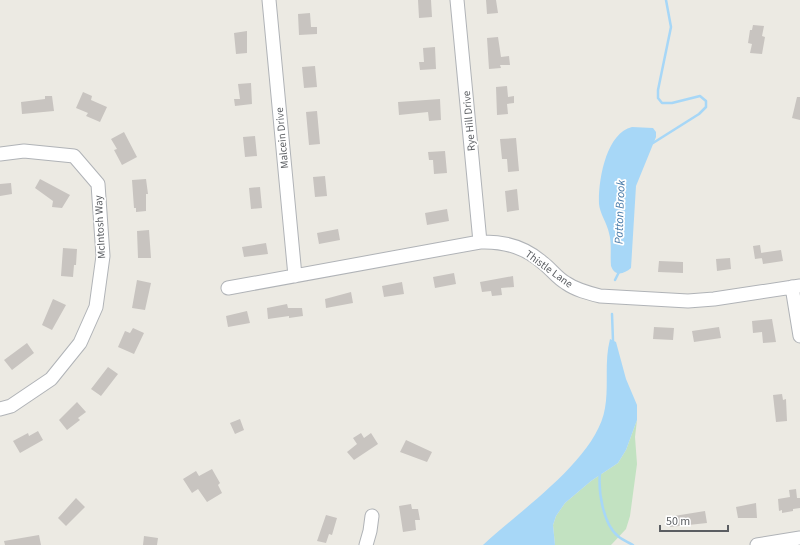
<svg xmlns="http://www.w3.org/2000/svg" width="800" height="545" viewBox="0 0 800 545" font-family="'Source Sans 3',sans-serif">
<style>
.green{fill:#c2e2c1}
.water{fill:#a7d7f7}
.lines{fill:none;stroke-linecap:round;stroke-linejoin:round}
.stream{stroke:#a7d7f7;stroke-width:2.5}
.building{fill:#c8c4c0}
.minor-casing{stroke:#b0b3b7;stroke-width:15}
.minor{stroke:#fff;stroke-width:13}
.labels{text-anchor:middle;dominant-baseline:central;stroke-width:3.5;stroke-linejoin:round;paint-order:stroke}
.street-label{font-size:11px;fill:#5b5e62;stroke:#fff}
.water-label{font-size:12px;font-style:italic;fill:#4679a7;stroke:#fff}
</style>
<rect width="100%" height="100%" fill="#eceae3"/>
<path class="green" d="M637 420 635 437 637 464 630 516 626 529 611 545H555L553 525 556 516 565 503 591 481 618 463 626 450Z"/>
<path class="water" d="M632 127 653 128 656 132V137L636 186 631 268C624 274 615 277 611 266 610 256 612 243 609 233 607 223 600 214 599 204 598 181 606 133 632 127Z
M610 339 616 342 626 379 637 405V420L626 450 618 463 591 481 565 503 556 516 553 525 555 545H483C519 511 597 459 605 408 609 385 604 362 610 339Z"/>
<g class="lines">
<path class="stream" d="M653 143 699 114 706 107V101L700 96 672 103H662L658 98V90L671 27 666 0
M615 280 619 272
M612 314 613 341
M600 472C598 491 603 525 619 537 623 540 628 542 633 545"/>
</g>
<path class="building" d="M418 0H431L432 17 419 18Z
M486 0H496L498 13 487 14Z
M310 13 311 27H317V34L299 35 298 14Z
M753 25 764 26 762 36 765 37 762 54 750 53 752 44 748 43 750 30H752Z
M247 31V53L236 54 234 33Z
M498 37 501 57 509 56 510 65H500L501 68 489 69 487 38Z
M435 47 436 69 420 70 419 62H424L423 48Z
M315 66 317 87 304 88 302 67Z
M251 83 252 104 235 106 234 99H240L238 84Z
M507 86 508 97 514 96V103L507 104 508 114 497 115 496 87Z
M83 92 92 96 91 100 107 107 100 122 86 116 88 113 76 108Z
M45 96H52L54 111 22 114 21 102 45 99Z
M797 97H800V120L792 118Z
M440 99 441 120 429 121 428 112 399 115 398 102Z
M317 111 320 144 309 145 306 112Z
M124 132 137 157 122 165 114 150 117 149 111 139Z
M255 136 257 156 245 157 243 137Z
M516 138 519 171 508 172 507 159H502L500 139Z
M445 151 447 173 434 174 433 160H429L428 152Z
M325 176 327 196 315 197 313 177Z
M40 179 70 195 62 208 52 207 53 201 35 188Z
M146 179 148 194H146V211L136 212V208H134L132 180Z
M11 183 12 194 0 196V184Z
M260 187 262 208 251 209 249 188Z
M517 189 519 210 507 212 505 191Z
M447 209 449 221 427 225 425 213Z
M338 229 340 240 319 244 317 233Z
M149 230 151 258H138L137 231Z
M266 243 268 254 244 257 242 247Z
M760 245 762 258 755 259 753 246Z
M63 248 77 249 76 265H74L73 277 61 276Z
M781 250 783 261 763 264 761 253Z
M730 258 731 269 717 271 716 259Z
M659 261 683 262V273L658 272Z
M454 273 456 284 435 288 433 277Z
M513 276 514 287 501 288 502 295 492 296 491 291 482 292 480 282Z
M137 280 151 283 145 310 132 308Z
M402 282 404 294 384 297 382 286Z
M351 292 353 303 326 308 325 299Z
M53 299 66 305 52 330 42 325Z
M287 304 288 308H302L303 316 289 318V316L268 319 267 308Z
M247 311 250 323 228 327 226 316Z
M772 319 776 342 763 343 762 332 753 333 752 321Z
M654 327 674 328 673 340 653 339Z
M719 327 721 338 694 342 692 331Z
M133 328 144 333 134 354 118 347 125 331 130 333Z
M27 343 34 353 12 370 4 360Z
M108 367 118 374 101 396 91 389Z
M782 394 783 400 786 399 787 421 776 422 773 395Z
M77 402 86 412 78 418 80 420 67 430 59 420Z
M240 419 244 430 235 434 230 423Z
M38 431 43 440 20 453 13 441 28 433 29 436Z
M361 433 364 438 371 433 378 444 354 460 347 452 357 444 353 438Z
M406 440 432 452 427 462 400 452Z
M212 469 220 483 218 485 222 493 207 502 198 489 192 493 183 479 196 471 199 476Z
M796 489 797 498H800V508L793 509V511L782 513V510L779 511 778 499 790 497 789 490Z
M76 498 85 507 66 526 58 518Z
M756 503 757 518H738L736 507Z
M411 504 412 509H418L420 520H415L416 530 403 532 399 506Z
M705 511 707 523 670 527 668 517Z
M326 515 337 518 332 535 329 534 326 543 317 541Z
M39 535 41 545H5L4 541Z
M144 536 158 538 157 545H143Z"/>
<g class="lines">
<defs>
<path id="minor" d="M269 0 295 276
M457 0 480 242
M0 154 24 151 74 156 98 184 103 256 96 307 80 343 51 379 11 406 0 409
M792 287 800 336
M228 288 480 242C504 241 525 247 543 263 551 269 557 278 566 283 576 290 588 293 600 296L688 301 714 299 800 286
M366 545 370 531 372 516
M757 545 800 538"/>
</defs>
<use href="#minor" class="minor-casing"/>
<use href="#minor" class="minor"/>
</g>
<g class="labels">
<g class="street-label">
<text transform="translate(469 121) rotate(-95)">Rye Hill Drive</text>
<text transform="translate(282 138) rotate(-95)">Malcein Drive</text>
<text transform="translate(100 227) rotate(-93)">McIntosh Way</text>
<text transform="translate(549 269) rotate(36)">Thistle Lane</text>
</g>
<g class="water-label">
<text transform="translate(620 212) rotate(-88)">Patton Brook</text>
</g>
</g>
<path d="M660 525v6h68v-6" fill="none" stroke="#5b5e62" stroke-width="2"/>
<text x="666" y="525" font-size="12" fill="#5b5e62" stroke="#ffffff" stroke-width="3" paint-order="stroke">50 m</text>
</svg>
